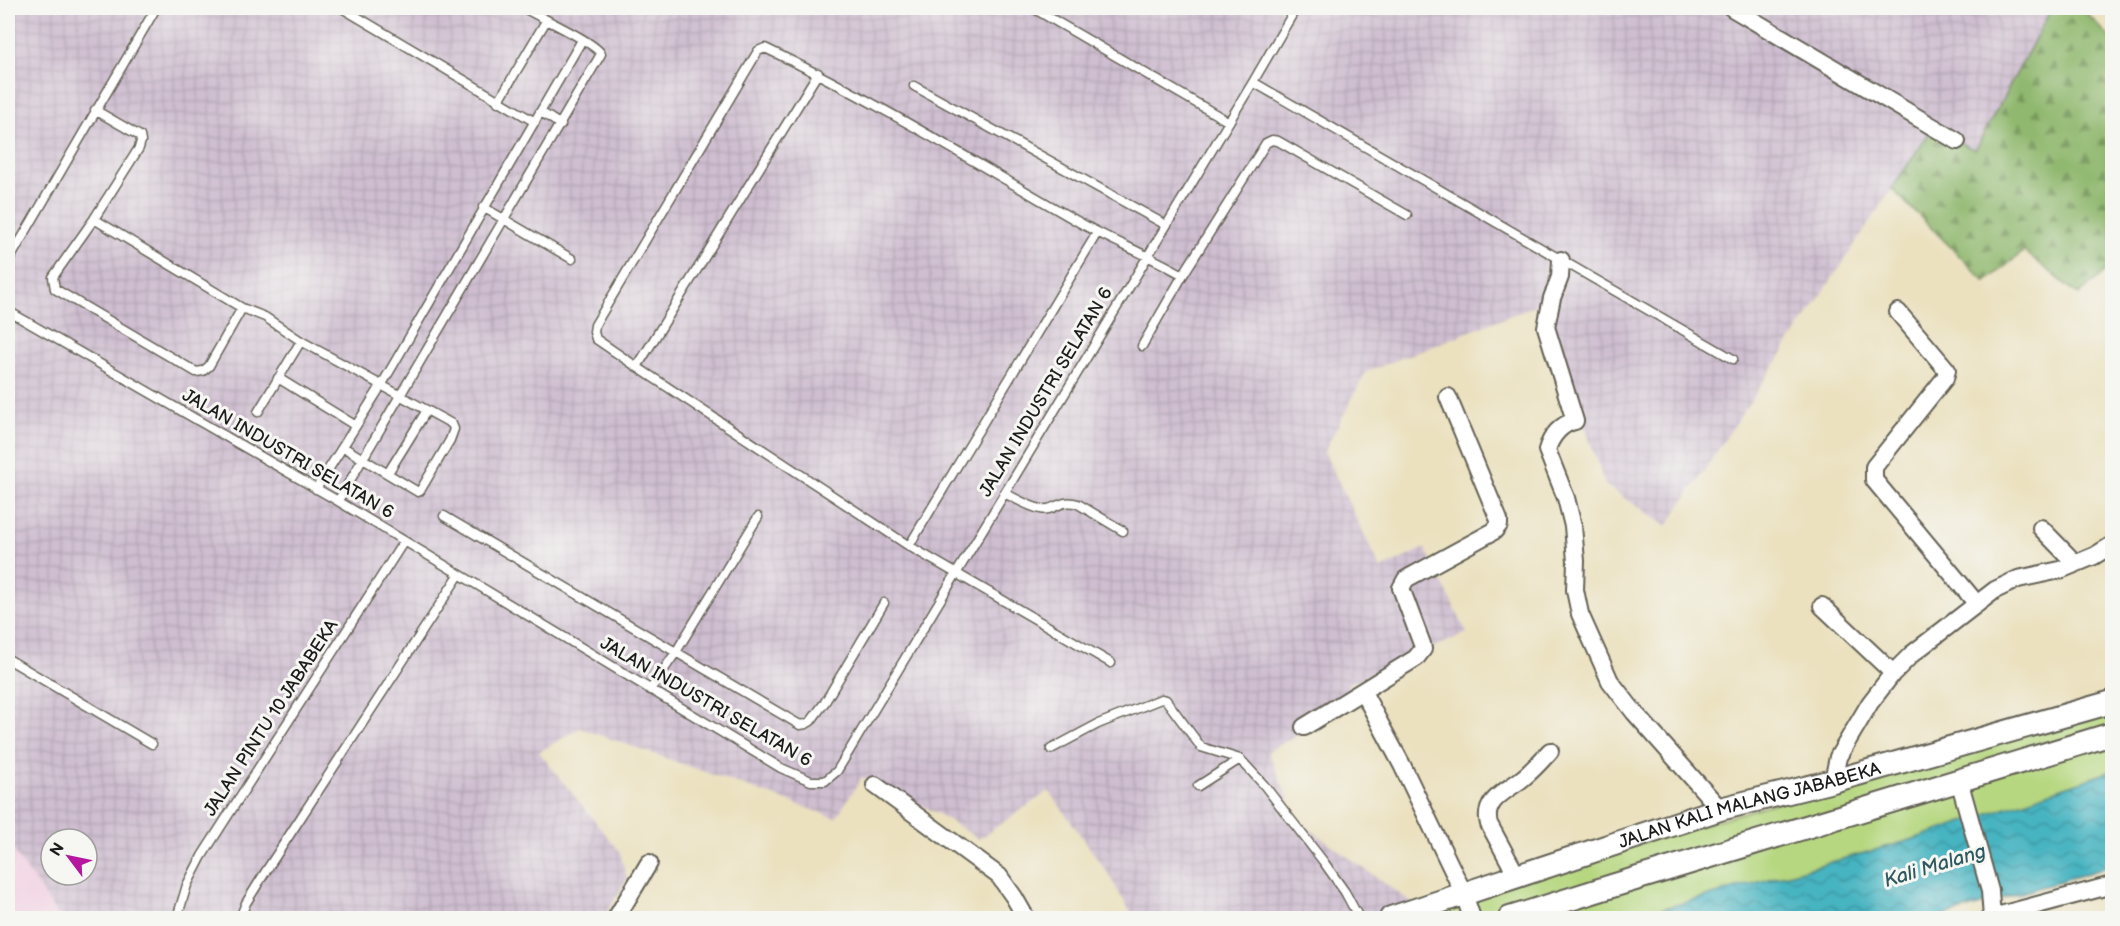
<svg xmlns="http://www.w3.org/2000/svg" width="2120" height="926" viewBox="0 0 2120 926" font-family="'Balsamiq Sans',sans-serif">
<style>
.built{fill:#f2d0e2}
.industrial{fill:url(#industrial-grid);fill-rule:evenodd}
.green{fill:#b6d77f;stroke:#697a4e;stroke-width:1.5}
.forest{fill:url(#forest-firs);stroke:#566a45;stroke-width:1.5}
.water{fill:url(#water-waves);stroke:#31686e;stroke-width:1.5}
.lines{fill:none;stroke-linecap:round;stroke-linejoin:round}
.lane-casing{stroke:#646155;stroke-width:11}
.street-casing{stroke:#646155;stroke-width:20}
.secondary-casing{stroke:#646155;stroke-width:26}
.lane{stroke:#fff;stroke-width:8}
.street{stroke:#fff;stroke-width:16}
.secondary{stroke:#fff;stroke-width:22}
.labels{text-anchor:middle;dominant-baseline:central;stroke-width:6;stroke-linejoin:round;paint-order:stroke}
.street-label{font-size:18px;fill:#1c1c1c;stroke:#f6f6f2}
.water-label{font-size:20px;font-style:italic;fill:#2d595e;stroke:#f6f6f2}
</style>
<defs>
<pattern id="industrial-grid" width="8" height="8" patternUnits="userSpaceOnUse" patternTransform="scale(1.5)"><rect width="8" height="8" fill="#cfbed0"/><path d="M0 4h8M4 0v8" fill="none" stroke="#b1a3b2"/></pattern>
<pattern id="forest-firs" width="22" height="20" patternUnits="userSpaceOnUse" patternTransform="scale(1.5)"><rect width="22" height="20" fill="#90b86e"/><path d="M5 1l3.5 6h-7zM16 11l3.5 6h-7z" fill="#75955a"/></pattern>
<pattern id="water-waves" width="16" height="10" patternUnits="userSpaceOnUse" patternTransform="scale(1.5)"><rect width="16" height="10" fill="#46b4c1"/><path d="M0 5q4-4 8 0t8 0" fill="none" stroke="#3a929c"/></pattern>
</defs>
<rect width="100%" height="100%" fill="#f6f6f2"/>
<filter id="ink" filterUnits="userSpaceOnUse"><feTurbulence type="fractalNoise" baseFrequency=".0167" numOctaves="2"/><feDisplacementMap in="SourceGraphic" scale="12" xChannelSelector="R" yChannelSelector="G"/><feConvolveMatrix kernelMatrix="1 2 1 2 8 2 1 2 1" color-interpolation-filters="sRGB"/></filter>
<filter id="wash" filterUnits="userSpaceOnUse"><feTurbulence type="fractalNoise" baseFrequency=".008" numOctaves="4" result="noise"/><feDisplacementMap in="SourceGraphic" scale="24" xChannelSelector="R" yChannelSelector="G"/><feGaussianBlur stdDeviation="1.35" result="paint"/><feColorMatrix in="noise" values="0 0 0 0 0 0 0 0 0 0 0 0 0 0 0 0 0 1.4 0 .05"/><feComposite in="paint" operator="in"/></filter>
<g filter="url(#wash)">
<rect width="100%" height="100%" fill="#ebe1bf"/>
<path class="built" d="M8 843 60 918H8Z"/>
<path class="industrial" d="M8 8H2052L1975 150 1932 129 1667 526 1605 485 1542 303 1366 372 1324 452 1381 569 1425 548 1467 633 1348 684 1355 706 1268 751 1297 820 1420 909 1392 918H1134L1107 872 1049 791 979 839 937 813 862 777 836 818 580 728 539 752 620 852 627 880 603 918H60L8 843V810L12 806 8 801ZM51 839H87V875H51Z"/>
<path class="green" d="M2112 702V771L1908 841 1629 918H1391Z"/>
<path class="forest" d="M2052 8H2081L2112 39V265L2079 295 2024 251 1986 282 1892 189 1932 129 1975 150Z"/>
<path class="water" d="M2112 771V866L1937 918H1629L1908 841Z"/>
</g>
<g filter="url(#ink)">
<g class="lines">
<defs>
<path id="lane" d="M342 8 535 122
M1033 8 1229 122
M1253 82 1733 359
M914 86 1166 225
M498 102 546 21
M95 110 140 136 141 141 139 148 94 219 53 277 55 289 196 372 203 371 209 366 242 308
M541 112 561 125
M483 207 572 259
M94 219 242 308 265 317 301 341 452 424 454 429 450 440 420 491 418 492 343 447
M8 262 156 8
M8 311 338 501 781 768 811 781H825L837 771 1253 82 1296 8
M1142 346 1183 275 1266 143 1272 140 1278 141 1407 215
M637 367 818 73
M278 378 356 426
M258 412 301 341
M388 473 427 410
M316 489 381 386 582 40
M1004 493C1015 498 1029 507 1041 509 1055 512 1059 498 1078 504L1123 531
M338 501 601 54C595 42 539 17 524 8
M444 516 800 725 806 724 811 721 825 702 884 603
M909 546 1097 233
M8 659 152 744
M1111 663 909 546 637 367 596 339 594 332 595 325 758 51 765 48C872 99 974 162 1077 221 1111 241 1149 255 1183 275
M650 690 676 652 758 517
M1051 749 1098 724 1161 699 1166 700 1201 747 1240 759 1264 785 1323 861 1345 892 1359 918
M1198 786 1240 759
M177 918 187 885 202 856 404 541
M240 918 246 903 266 871 459 575"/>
<path id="street" d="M1732 8 1957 141
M1561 260 1560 277 1552 298 1546 327 1575 421C1561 424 1551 436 1547 450L1566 498 1573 526 1576 561 1575 590 1580 614 1610 681 1634 712 1720 809
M1898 312 1947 370 1945 378 1874 467V480L1977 604
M2041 528 2075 563
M1822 606 1893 673
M1363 692 1402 765 1464 894 1472 918
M1304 727 1416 658 1423 649 1422 644 1401 588 1406 579 1494 531 1499 525V520L1448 397
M1959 780 1990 891 1992 918
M1833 781 1838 757 1870 703 1893 673 1912 654 1995 590 2018 579 2060 570 2094 556 2112 545
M875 785 999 876 1014 897 1026 918
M1517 876 1489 824C1482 800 1507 791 1523 778 1533 770 1542 760 1550 751
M616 918 649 863
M1989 918 2112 885"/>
<g id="secondary">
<path id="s1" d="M1391 918 1720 809 1833 781 2112 702"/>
<path d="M1510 918 1612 886 2112 734"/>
</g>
</defs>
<use href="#lane" class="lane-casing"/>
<use href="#street" class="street-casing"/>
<use href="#secondary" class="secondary-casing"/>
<use href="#lane" class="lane"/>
<use href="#street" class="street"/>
<use href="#secondary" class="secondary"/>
</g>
</g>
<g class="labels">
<g class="street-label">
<text transform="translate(1046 392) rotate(-59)">JALAN INDUSTRI SELATAN 6</text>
<text transform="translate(288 454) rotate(30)">JALAN INDUSTRI SELATAN 6</text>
<text transform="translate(706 702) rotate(30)">JALAN INDUSTRI SELATAN 6</text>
<text transform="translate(271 718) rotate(-57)">JALAN PINTU 10 JABABEKA</text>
<text stroke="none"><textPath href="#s1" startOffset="376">JALAN KALI MALANG JABABEKA</textPath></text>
</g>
<g class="water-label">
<text transform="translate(1935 866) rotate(-17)">Kali Malang</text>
</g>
</g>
<rect width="2120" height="926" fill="none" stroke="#f6f6f2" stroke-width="30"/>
<g transform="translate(69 857) rotate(302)"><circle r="28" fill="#f6f6f2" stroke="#9f9f9c" stroke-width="1.5"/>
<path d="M0-4.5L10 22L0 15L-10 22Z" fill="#b5179e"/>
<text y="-9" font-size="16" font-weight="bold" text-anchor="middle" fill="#1c1c1c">N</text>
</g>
</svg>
